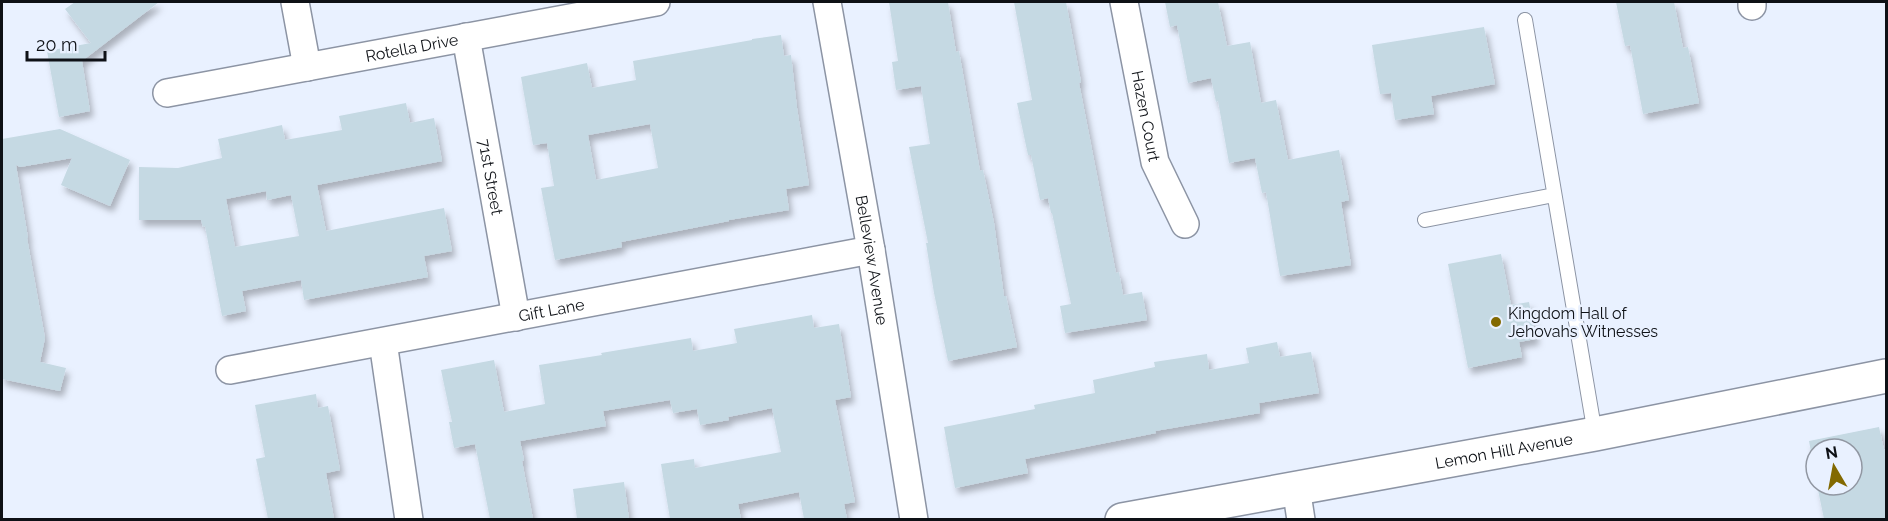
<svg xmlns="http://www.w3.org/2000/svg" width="1888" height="521" viewBox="0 0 1888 521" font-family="Raleway,sans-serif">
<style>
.building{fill:#c5d9e3;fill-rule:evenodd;filter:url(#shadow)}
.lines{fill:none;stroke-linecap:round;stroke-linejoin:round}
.service-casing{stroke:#8c94a4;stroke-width:16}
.minor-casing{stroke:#8c94a4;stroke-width:30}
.tertiary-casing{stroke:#8c94a4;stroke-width:36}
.service{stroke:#fff;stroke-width:14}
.minor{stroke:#fff;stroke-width:27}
.tertiary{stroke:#fff;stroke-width:33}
.poi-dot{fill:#826901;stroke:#e9f1ff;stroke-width:2}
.labels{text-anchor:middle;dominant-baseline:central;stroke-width:5;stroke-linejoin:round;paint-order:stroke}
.street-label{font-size:16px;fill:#0e1116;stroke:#e9f1ff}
.poi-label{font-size:16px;fill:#0e1116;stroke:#e9f1ff;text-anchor:start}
</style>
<defs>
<filter id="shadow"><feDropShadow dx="3.5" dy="6" stdDeviation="3" flood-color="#0004"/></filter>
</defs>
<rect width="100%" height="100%" fill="#e9f1ff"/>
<path class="building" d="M75 2H159L82 61 90 111 59 117 47 51 91 43 65 9Z
M889 2H948L956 52 959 51 980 171 983 170 994 223 1004 296H1006L1017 347 948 361 934 293 926 243H928L909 147 930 144 921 86 896 90 892 62 898 61Z
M1014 2H1066L1081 82 1079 83 1116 273 1119 272 1123 295 1142 292 1147 320 1065 333 1060 306 1071 304 1052 213H1051L1048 198 1040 200 1031 155H1028L1017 103 1032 100Z
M1165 2H1218L1227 46 1250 42 1261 103 1276 100 1288 160 1339 150 1349 200 1341 202 1351 265 1280 276 1266 192 1262 193 1255 158 1229 163 1218 101 1216 102 1211 78 1188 83 1177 25 1170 27Z
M1616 2H1674L1683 48 1688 47 1699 103 1643 114 1630 45 1625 46Z
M1484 27 1495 84 1431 96 1434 114 1395 120 1391 93 1380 94 1372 45Z
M781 35 784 56 791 55 797 108 809 185 786 189 789 210 729 220V221L621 242 622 247 555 260 541 188 554 186 547 143 533 145 521 77 587 63 592 88 636 80 633 61 752 40V39ZM650 124 658 168 596 180 588 135Z
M406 103 410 123 434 118 442 161 317 185 326 231 444 208 452 251 424 256 428 277 304 300 301 280 242 291 246 311 222 316 205 226 203 227 201 220H139V167L178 168 222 158 218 139 282 125 285 140 342 130 339 116ZM266 191 267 200 291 195 299 236 235 247 226 199Z
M60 129 130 160 110 206 61 185 72 158 20 167 16 165 28 238H27L45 338 40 362 66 368 60 391 2 379V139Z
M1501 254 1511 305 1529 302 1536 339 1519 342 1522 357 1468 368 1448 264Z
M812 315 814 328 839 324 851 397 835 400 855 502 844 504 847 519H804L799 492 738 504 741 519H670L661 464 694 459 695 468 781 452 772 408 728 417 729 420 700 425 697 409 673 413 670 400 603 411 606 426 520 441 524 460 522 461 533 519H490L475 444 454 448 449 422H452L441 370 494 360 504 412 545 404 539 365 602 355 601 353 691 338 693 351 737 343 734 329Z
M1277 342 1280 357 1311 352 1319 393 1259 403 1260 413 1155 431 1156 433 1025 459 1028 473 955 488 944 427 1035 409 1034 405 1095 393 1093 380 1155 367 1154 362 1207 354 1209 370 1249 363 1246 348Z
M316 394 318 408 328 406 340 470 326 473 334 519H268L256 459 265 457 255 405Z
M1879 427 1884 450 1887 449V519H1824L1817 485H1852V449H1816V479L1809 441Z
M624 482 629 519H577L573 489Z"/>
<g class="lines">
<defs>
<path id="service" d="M1525 20 1595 434
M1425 220 1554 195"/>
<g id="minor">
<path d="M295 2 307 67"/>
<path id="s1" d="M827 2 871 250 914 520"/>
<path id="s2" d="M1124 2 1155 162 1185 224"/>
<path d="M1752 2V6"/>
<path id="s3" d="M466 37 516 317"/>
<path id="s4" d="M167 93 656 2"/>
<path d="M383 342 409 520"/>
<path id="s5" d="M230 370 871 250"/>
<path d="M1296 487 1301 520"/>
</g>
<g id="tertiary">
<path id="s6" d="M1122 520 1595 434 1886 376"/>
</g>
</defs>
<use href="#service" class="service-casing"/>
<use href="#minor" class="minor-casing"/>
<use href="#tertiary" class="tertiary-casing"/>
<use href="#service" class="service"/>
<use href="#minor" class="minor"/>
<use href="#tertiary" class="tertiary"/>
</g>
<circle class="poi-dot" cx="1496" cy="322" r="6"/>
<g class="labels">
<g class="street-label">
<text stroke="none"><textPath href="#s4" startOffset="249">Rotella Drive</textPath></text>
<text stroke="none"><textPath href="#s2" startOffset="116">Hazen Court</textPath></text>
<text stroke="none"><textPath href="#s3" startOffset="142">71st Street</textPath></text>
<text stroke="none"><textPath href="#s1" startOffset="262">Belleview Avenue</textPath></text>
<text stroke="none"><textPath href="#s5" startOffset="327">Gift Lane</textPath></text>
<text stroke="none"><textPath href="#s6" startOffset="388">Lemon Hill Avenue</textPath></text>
</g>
<g class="poi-label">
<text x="1508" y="313">Kingdom Hall of<tspan x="1508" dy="18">Jehovahs Witnesses</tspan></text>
</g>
</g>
<rect width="1888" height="521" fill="none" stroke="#0e1116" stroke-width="6"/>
<g transform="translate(1834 467) rotate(350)"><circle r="28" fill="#e9f1ff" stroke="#9197a2" stroke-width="1.5"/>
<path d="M0-4.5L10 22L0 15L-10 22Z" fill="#826901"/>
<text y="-9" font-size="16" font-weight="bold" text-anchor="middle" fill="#0e1116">N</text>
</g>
<path d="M27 51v9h78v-9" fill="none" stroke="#0e1116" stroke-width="3"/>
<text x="36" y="51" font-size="18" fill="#0e1116" stroke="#e9f1ff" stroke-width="4.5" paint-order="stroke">20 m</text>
</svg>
